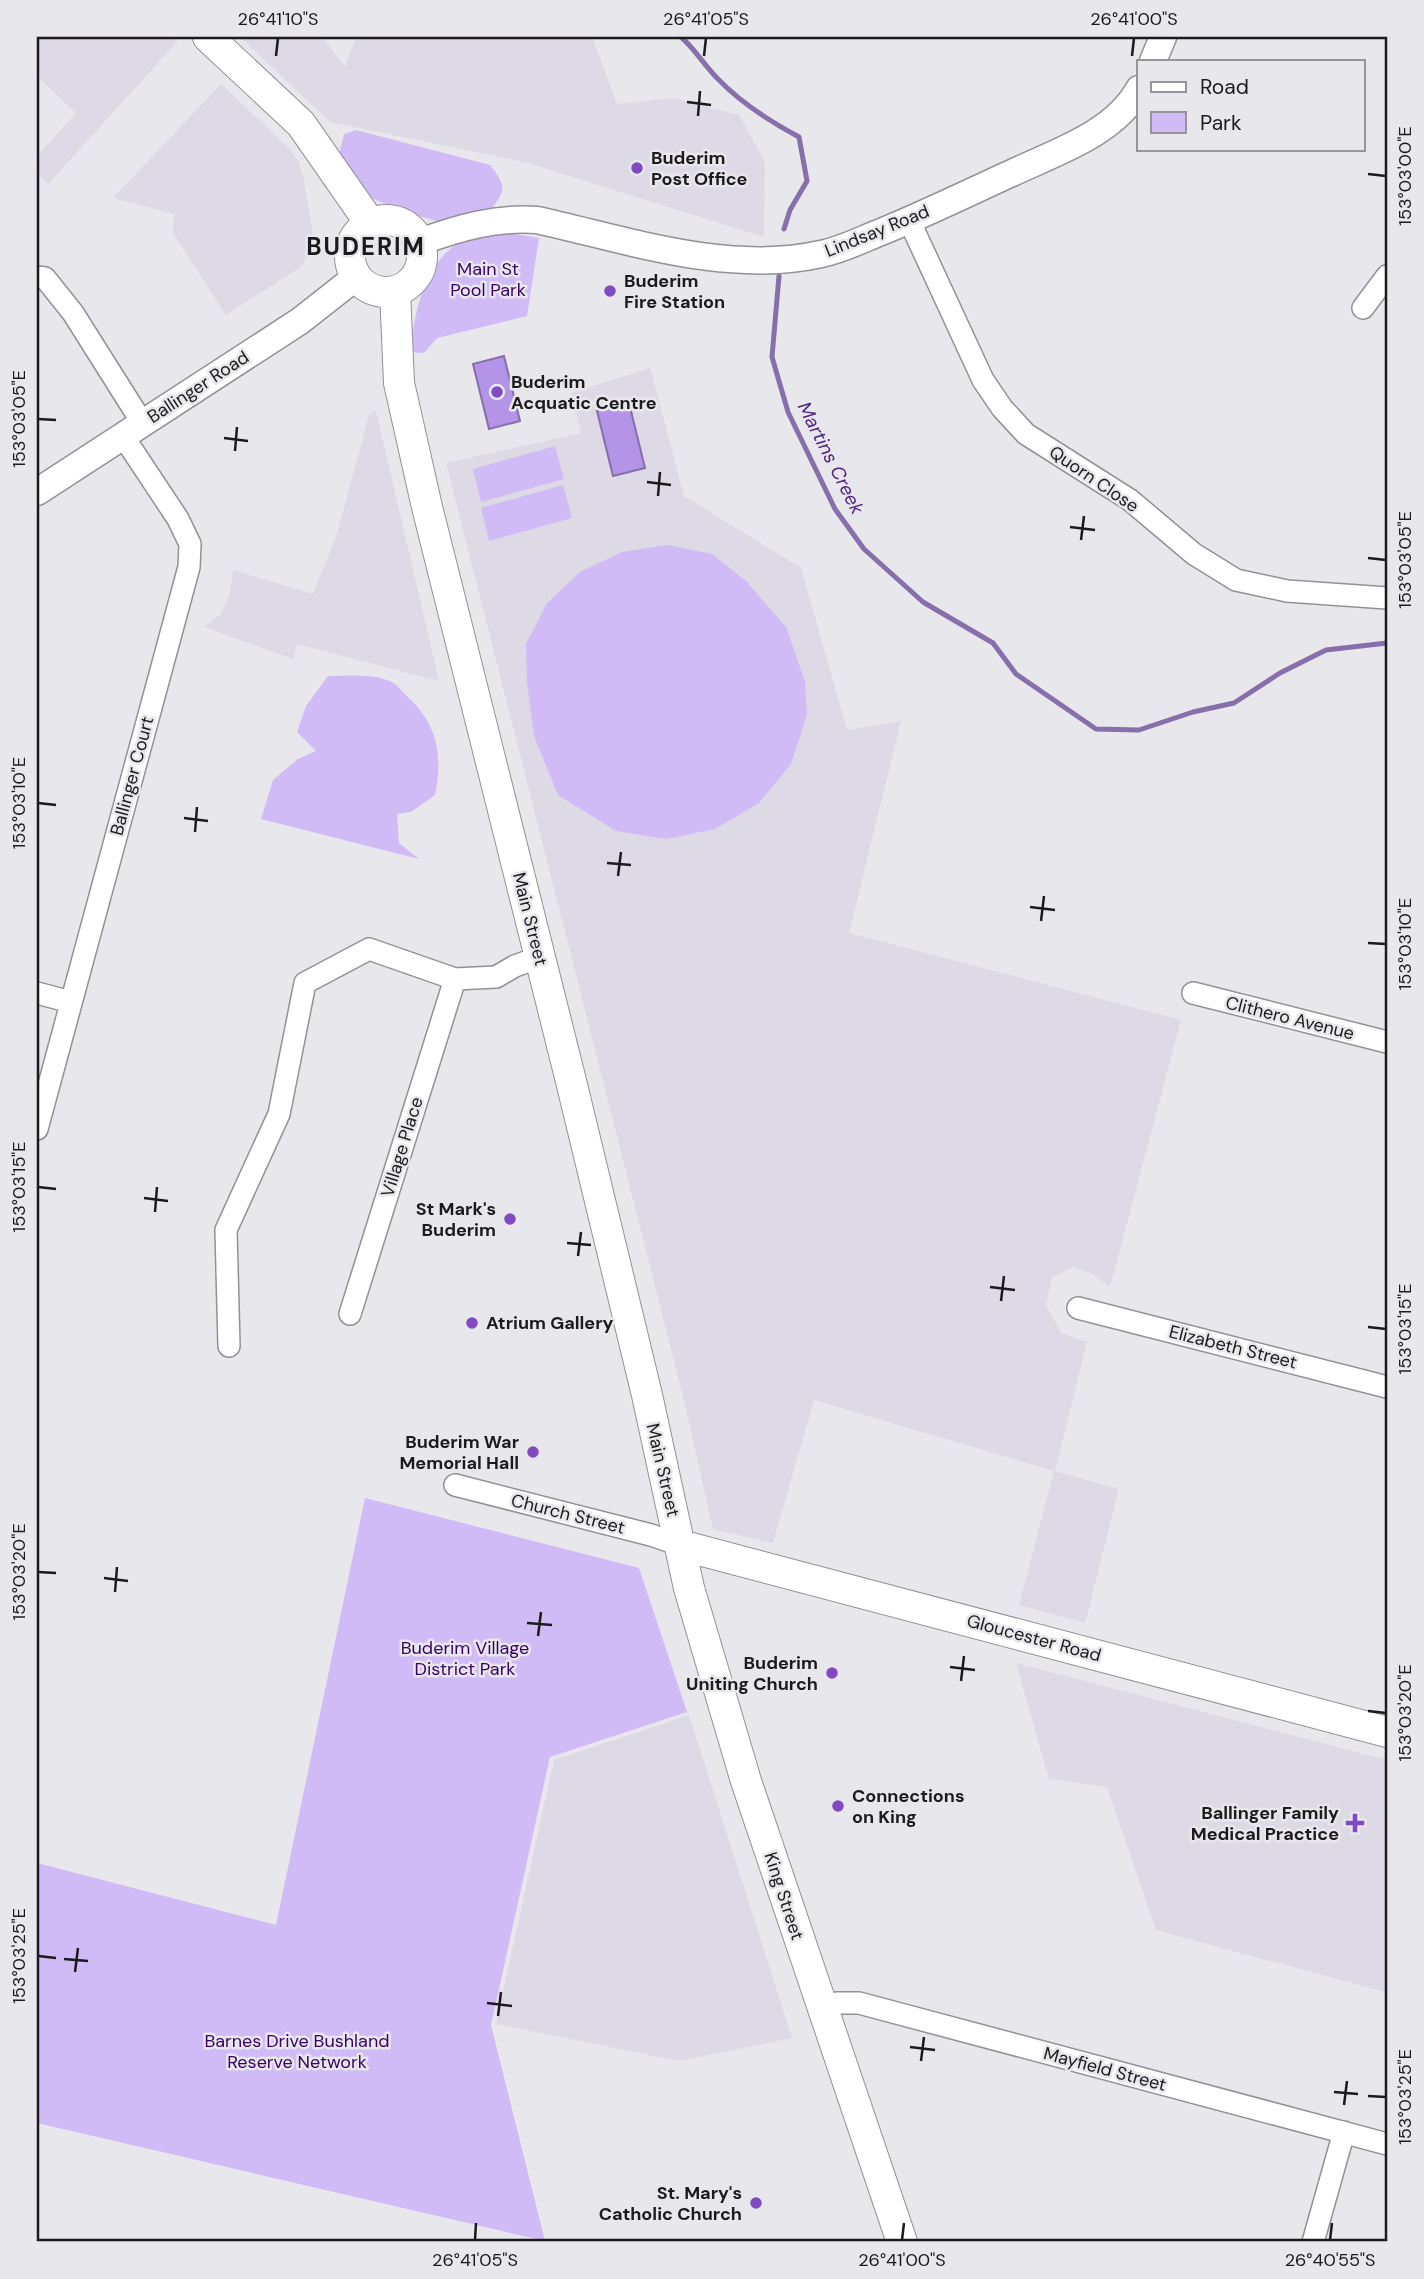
<svg xmlns="http://www.w3.org/2000/svg" width="1424" height="2279" viewBox="0 0 1424 2279" font-family="'DM Sans',sans-serif">
<style>
.built{fill:#ddd9e5}
.green{fill:#d1bbf7}
.water{fill:#b494e7;stroke:#866faa;stroke-width:2}
.lines{fill:none;stroke-linecap:round;stroke-linejoin:round}
.stream{stroke:#866faa;stroke-width:5}
.minor-casing{stroke:#939196;stroke-width:24}
.tertiary-casing{stroke:#939196;stroke-width:29}
.secondary-casing{stroke:#939196;stroke-width:32}
.minor{stroke:#fff;stroke-width:21}
.tertiary{stroke:#fff;stroke-width:26}
.secondary{stroke:#fff;stroke-width:30}
.ticks{fill:none;stroke:#1b1a1c;stroke-width:2.5}
.poi-dot{fill:#804bc2;stroke:#e8e7ec;stroke-width:2.5}
.labels{text-anchor:middle;dominant-baseline:central;stroke-width:5;stroke-linejoin:round;paint-order:stroke}
.poi-label{font-size:18px;font-weight:bold;fill:#1b1a1c;stroke:#e8e7ec;text-anchor:start}
.street-label{font-size:18px;fill:#1b1a1c;stroke:#e8e7ec}
.park-label{font-size:18px;fill:#380065;stroke:#e8e7ec}
.water-label{font-size:19px;font-style:italic;fill:#522484;stroke:#e8e7ec}
.district-label{font-size:24px;font-weight:bold;letter-spacing:2px;fill:#1b1a1c;stroke:#e8e7ec}
.neatline{fill:none;stroke:#1b1a1c;stroke-width:2.5}
.ticks-label{font-size:18px;text-anchor:middle;fill:#1b1a1c}
</style>
<rect width="100%" height="100%" fill="#e8e7ec"/>
<path class="built" d="M37 37H171L177 42 48 184 37 173V156L76 113 37 76Z
M240 37H322L345 67 356 37H592L617 104 673 98 739 115 765 162 764 237 525 162 330 122Z
M221 84 291 150 298 161 303 176 313 236 311 252 299 268 226 315 173 233 174 214 113 198Z
M650 368 684 496 801 568 847 730 901 721 849 933 1181 1020 1110 1287 1093 1274 1073 1267 1052 1278 1046 1305 1061 1333 1087 1342 1055 1471 1119 1489 1085 1623 1019 1605 1054 1471 814 1400 773 1543 713 1529 684 1400 446 463 581 433 571 393Z
M376 411 439 681 297 644 293 659 204 627 221 614 230 593 233 570 313 594 336 537 369 415Z
M1016 1663 1387 1760V1999L1385 1992 1156 1930 1107 1787 1049 1779Z
M689 1715 792 2038 679 2061 496 2024 554 1760Z"/>
<path class="green" d="M356 130 490 165C507 187 506 190 489 212L441 222 411 214 373 199 339 154 344 134Z
M495 231 539 238 527 316 437 338 424 353 411 352C413 315 424 265 458 243 469 237 482 234 495 231Z
M555 446 564 479 481 502 473 469Z
M563 485 572 518 489 541 481 508Z
M667 545 712 554 746 581 786 627 805 681 807 715 791 764 759 803 715 829 666 839 616 831 558 795 534 736 527 682 526 644 547 603 580 572 622 552Z
M328 676C348 676 373 673 392 682 398 685 403 693 408 697 438 725 443 756 435 795L411 812 397 814 399 843 419 859 261 819 273 780 298 759 316 751 297 732 306 706Z
M365 1498 639 1568 687 1712 550 1757 491 2025 545 2241 37 2123V1863L276 1925Z"/>
<path class="water" d="M504 356 520 421 489 429 473 364Z
M629 403 645 468 613 476 597 411Z"/>
<g class="lines">
<path class="stream" d="M681 37C695 49 704 65 718 79 741 103 769 121 799 137L807 181 790 210 784 229
M779 276 772 357 788 412 835 509 864 549 923 602 993 643 1016 674 1096 729 1139 730 1193 712 1234 703 1280 673 1326 650 1387 643"/>
<defs>
<path id="minor" d="M909 220 983 380 1002 408 1026 434 1130 500 1194 554 1236 580 1287 591 1387 598
M37 277 45 278 73 313 143 424
M1363 308 1387 276
M37 993 71 1002
M1193 993 1387 1042
M37 1129 189 567 190 544 178 519 123 436
M1078 1308 1387 1387
M350 1314 455 979
M229 1346 226 1230 279 1114 305 983 369 949 455 979 496 977 515 966 540 957
M455 1485 651 1535 680 1545
M822 2006 837 2003H859L1387 2144
M1313 2242 1344 2132"/>
<path id="tertiary" d="M1153 61 1163 37
M420 242C458 228 496 217 537 220 628 240 727 275 821 254 841 250 861 240 881 232 925 214 968 193 1012 173 1056 152 1114 134 1139 89
M37 492 300 321 356 277"/>
<path id="secondary" d="M208 37 301 124 370 223
M350 256a36 36 0 1 1 72 0a36 36 0 1 1-72 0Z
M395 291 399 383 427 507 571 1081 647 1395 689 1588 746 1781 902 2242
M680 1545 1387 1732"/>
</defs>
<use href="#minor" class="minor-casing"/>
<use href="#tertiary" class="tertiary-casing"/>
<use href="#secondary" class="secondary-casing"/>
<use href="#minor" class="minor"/>
<use href="#tertiary" class="tertiary"/>
<use href="#secondary" class="secondary"/>
</g>
<path class="ticks" d="M276 56 278 38M704 56 706 38M1132 56 1134 38M687 102 711 105M698 116 700 91M1368 174 1386 176M38 419 56 420M224 438 248 441M235 451 237 427M647 482 671 485M658 496 660 472M1070 527 1095 530M1081 540 1084 516M1368 558 1386 560M38 803 56 805M184 818 208 821M195 832 197 807M607 863 631 865M618 876 621 852M1030 907 1055 910M1041 921 1044 896M1368 943 1386 944M38 1187 56 1189M144 1198 168 1201M155 1212 157 1187M567 1243 591 1245M578 1256 581 1232M990 1287 1015 1290M1001 1301 1004 1276M1368 1327 1386 1329M38 1572 56 1573M104 1578 128 1581M115 1592 117 1567M527 1623 552 1625M538 1636 541 1612M950 1667 975 1670M961 1681 964 1656M1368 1711 1386 1713M38 1956 56 1958M64 1959 88 1961M75 1972 78 1948M487 2003 512 2006M498 2016 501 1992M910 2047 935 2050M921 2061 924 2037M1334 2092 1358 2094M1368 2096 1386 2097M1344 2105 1347 2081M475 2240 476 2223M902 2240 904 2223M1330 2240 1332 2223"/>
<g class="poi-dot">
<circle cx="637" cy="168" r="7"/>
<circle cx="610" cy="291" r="7"/>
<circle cx="497" cy="392" r="7"/>
<circle cx="510" cy="1219" r="7"/>
<circle cx="472" cy="1323" r="7"/>
<circle cx="533" cy="1452" r="7"/>
<circle cx="832" cy="1673" r="7"/>
<circle cx="838" cy="1806" r="7"/>
<path d="M1351.5 1812.5h7v7h7v7h-7v7h-7v-7h-7v-7h7z"/>
<circle cx="756" cy="2203" r="7"/>
</g>
<g class="labels">
<g class="poi-label">
<text x="651" y="158">Buderim<tspan x="651" dy="21">Post Office</tspan></text>
<text x="624" y="281">Buderim<tspan x="624" dy="21">Fire Station</tspan></text>
<text x="511" y="382">Buderim<tspan x="511" dy="21">Acquatic Centre</tspan></text>
<text x="496" y="1209" text-anchor="end">St Mark's<tspan x="496" dy="21">Buderim</tspan></text>
<text x="486" y="1323">Atrium Gallery</text>
<text x="519" y="1442" text-anchor="end">Buderim War<tspan x="519" dy="21">Memorial Hall</tspan></text>
<text x="818" y="1663" text-anchor="end">Buderim<tspan x="818" dy="21">Uniting Church</tspan></text>
<text x="852" y="1796">Connections<tspan x="852" dy="21">on King</tspan></text>
<text x="1339" y="1813" text-anchor="end">Ballinger Family<tspan x="1339" dy="21">Medical Practice</tspan></text>
<text x="742" y="2193" text-anchor="end">St. Mary's<tspan x="742" dy="21">Catholic Church</tspan></text>
</g>
<g class="street-label">
<text transform="translate(877 231) rotate(-22)">Lindsay Road</text>
<text transform="translate(198 387) rotate(-33)">Ballinger Road</text>
<text transform="translate(1094 479) rotate(34)">Quorn Close</text>
<text transform="translate(132 776) rotate(-75)">Ballinger Court</text>
<text transform="translate(530 919) rotate(76)">Main Street</text>
<text transform="translate(1290 1018) rotate(14)">Clithero Avenue</text>
<text transform="translate(402 1147) rotate(-73)">Village Place</text>
<text transform="translate(1233 1347) rotate(14)">Elizabeth Street</text>
<text transform="translate(663 1470) rotate(77)">Main Street</text>
<text transform="translate(568 1514) rotate(14)">Church Street</text>
<text transform="translate(1034 1638) rotate(15)">Gloucester Road</text>
<text transform="translate(784 1896) rotate(72)">King Street</text>
<text transform="translate(1105 2069) rotate(15)">Mayfield Street</text>
</g>
<g class="park-label">
<text x="488" y="269">Main St<tspan x="488" dy="21">Pool Park</tspan></text>
<text x="465" y="1648">Buderim Village<tspan x="465" dy="21">District Park</tspan></text>
<text x="297" y="2041">Barnes Drive Bushland<tspan x="297" dy="21">Reserve Network</tspan></text>
</g>
<g class="water-label">
<text transform="translate(831 458) rotate(63)">Martins Creek</text>
</g>
<g class="district-label">
<text x="366" y="246">BUDERIM</text>
</g>
</g>
<rect width="1424" height="2279" fill="none" stroke="#e8e7ec" stroke-width="77"/>
<rect x="1137" y="60" width="228" height="91" fill="#e8e7ec" stroke="#969599" stroke-width="2"/>
<rect x="1151" y="82" width="35" height="10" fill="#ffffff" stroke="#969599" stroke-width="2"/>
<text x="1200" y="94" font-size="21" fill="#1b1a1c">Road</text>
<rect x="1151" y="112" width="35" height="21" fill="#d1bbf7" stroke="#969599" stroke-width="2"/>
<text x="1200" y="130" font-size="21" fill="#1b1a1c">Park</text>
<rect x="38" y="38" width="1348" height="2202" class="neatline"/>
<g class="ticks-label">
<text x="278" y="25">26°41'10"S</text>
<text x="706" y="25">26°41'05"S</text>
<text x="1134" y="25">26°41'00"S</text>
<text transform="translate(1405 176) rotate(-90)" y="6">153°03'00"E</text>
<text transform="translate(19 419) rotate(-90)" y="6">153°03'05"E</text>
<text transform="translate(1405 560) rotate(-90)" y="6">153°03'05"E</text>
<text transform="translate(19 803) rotate(-90)" y="6">153°03'10"E</text>
<text transform="translate(1405 944) rotate(-90)" y="6">153°03'10"E</text>
<text transform="translate(19 1187) rotate(-90)" y="6">153°03'15"E</text>
<text transform="translate(1405 1329) rotate(-90)" y="6">153°03'15"E</text>
<text transform="translate(19 1572) rotate(-90)" y="6">153°03'20"E</text>
<text transform="translate(1405 1713) rotate(-90)" y="6">153°03'20"E</text>
<text transform="translate(19 1956) rotate(-90)" y="6">153°03'25"E</text>
<text transform="translate(1405 2097) rotate(-90)" y="6">153°03'25"E</text>
<text x="475" y="2266">26°41'05"S</text>
<text x="902" y="2266">26°41'00"S</text>
<text x="1330" y="2266">26°40'55"S</text>
</g>
</svg>
